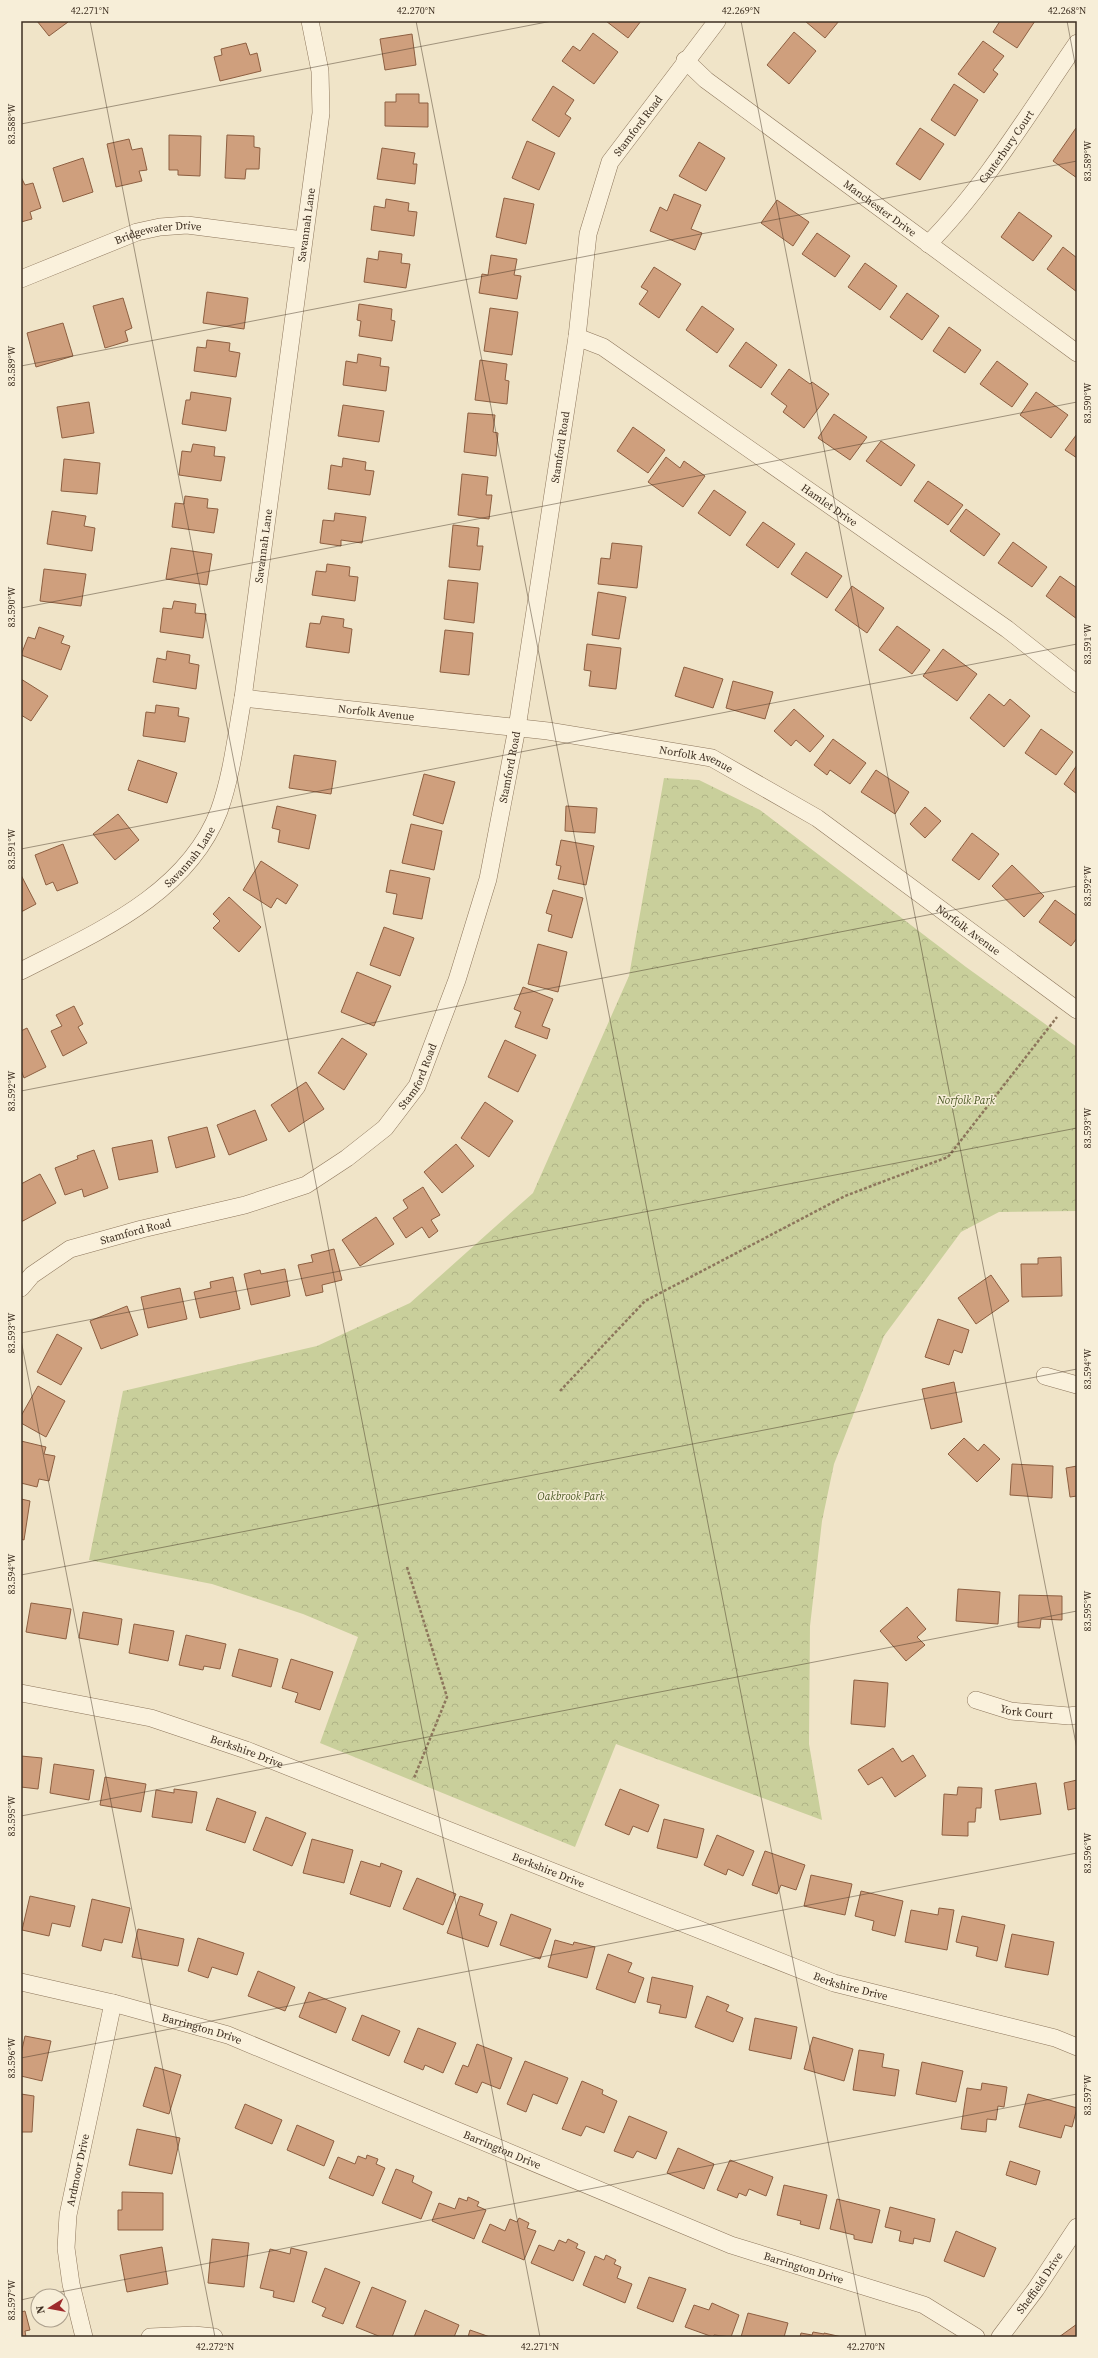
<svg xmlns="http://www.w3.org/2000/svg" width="1098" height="2358" viewBox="0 0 1098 2358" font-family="'Source Serif 4',serif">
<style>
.park{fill:url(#park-crowns)}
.building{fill:#cf9f7d;stroke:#8d5f41}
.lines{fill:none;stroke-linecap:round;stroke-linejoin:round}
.minor-casing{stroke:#8d765c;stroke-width:18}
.path{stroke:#8d765c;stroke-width:2.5;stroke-dasharray:3 2;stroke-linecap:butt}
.minor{stroke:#faf1dc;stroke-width:17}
.ticks{fill:none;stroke:#3d2e20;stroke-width:1;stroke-opacity:0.45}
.labels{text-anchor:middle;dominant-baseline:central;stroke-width:3;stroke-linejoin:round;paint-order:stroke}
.street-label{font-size:11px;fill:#3d2e20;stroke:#f7eed8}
.park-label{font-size:11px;font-style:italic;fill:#4d5a26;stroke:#f7eed8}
.neatline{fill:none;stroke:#3d2e20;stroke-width:1.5}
.ticks-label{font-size:10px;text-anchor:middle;fill:#3d2e20}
</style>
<defs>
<pattern id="park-crowns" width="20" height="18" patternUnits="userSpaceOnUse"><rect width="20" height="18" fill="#c9cf9b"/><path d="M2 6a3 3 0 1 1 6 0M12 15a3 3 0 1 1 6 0" fill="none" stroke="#aeb285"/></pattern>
</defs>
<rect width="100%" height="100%" fill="#f0e4c8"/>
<path class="park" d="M664 778 699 780 760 810 966 967 1077 1047V1211L999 1212 961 1232 884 1336 834 1464 822 1521 810 1626 809 1744 822 1820 616 1744 575 1847 320 1743 358 1637 303 1614 212 1584 89 1560 123 1391 317 1346 410 1303 533 1193 629 976Z"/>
<path class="building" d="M37 21H67L68 22 49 36Z
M606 21H641L628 38Z
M805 21H839L825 38Z
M1000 21H1035L1017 48 993 32Z
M794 32 816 51 789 84 767 65Z
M593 33 618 52 594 84 562 61 573 46 580 51Z
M412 34 416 65 385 70 380 39Z
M983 41 1004 56 993 70 998 74 984 93 958 74Z
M246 43 250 55 257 53 261 71 220 81 214 57 222 55 221 49Z
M954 84 978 100 955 136 931 120Z
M553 86 574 100 565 114 571 118 559 137 532 120Z
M396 94H419V103H428V127L385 126V102H396Z
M920 128 944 144 920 180 896 164Z
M1076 128 1077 129V178L1053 161Z
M169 135 201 136 200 176 178 175V170H169Z
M227 135 254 136V147L260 148 259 169H246L245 179 225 178Z
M129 139 132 150 142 148 147 170 139 171 142 181 116 187 107 144Z
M527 141 555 153 539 190 512 178Z
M699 142 725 158 706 191 679 176Z
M382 148 415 153 413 164H417L415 184 377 179Z
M83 158 93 192 63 202 53 168Z
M21 177 25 185 33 183 41 208 30 212 32 219 21 222Z
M674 194 701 205 691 229 702 233 695 250 650 231 660 207 667 211Z
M504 198 534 204 526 244 496 237Z
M386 199 409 203 408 211 417 212 414 236 371 230 374 206 385 208Z
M777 200 809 222 793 246 761 223Z
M1019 212 1052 236 1033 261 1001 237Z
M817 233 850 256 835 277 802 254Z
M1063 247 1077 258V292L1047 269Z
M379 251 402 254 401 263 410 264 406 288 364 282 367 258 378 260Z
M491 255 517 259 514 275 521 276 517 299 479 293 482 274 488 275Z
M865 263 897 286 880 310 848 287Z
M654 267 681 284 659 318 639 304 648 291 641 287Z
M207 292 248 298 244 329 203 323Z
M907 293 939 316 922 340 890 317Z
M123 298 132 328 125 331 128 341 105 348 93 306Z
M359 304 392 309 391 320 395 321 392 341 359 336 361 321 357 320Z
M702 306 734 329 717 353 686 330Z
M490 308 518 312 512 355 484 351Z
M63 323 73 356 36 367 27 333Z
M949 327 981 350 965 373 933 351Z
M207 340 230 343 229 351 240 353 236 377 194 371 197 347 206 348Z
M746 342 777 365 761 388 729 366Z
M358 354 381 358 380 366 389 367 386 391 343 385 346 361 357 363Z
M480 360 507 364 505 380 509 381 507 404 475 400Z
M997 361 1028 384 1012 407 980 384Z
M789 369 810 384 812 382 829 394 804 428 783 412 787 406 771 394Z
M191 392 231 398 226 431 182 424 186 400H190Z
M1036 392 1068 415 1051 438 1020 415Z
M89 402 94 433 62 438 57 407Z
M343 405 384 411 379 442 338 436Z
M468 413 495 415 493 432 498 433 496 456 464 452Z
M834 414 867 437 850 460 818 438Z
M633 427 665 450 648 473 617 451Z
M1077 434V458L1065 450Z
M881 441 915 465 901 486 866 461Z
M193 444 215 447 214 456 225 457 221 481 179 475 182 451 191 452Z
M666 457 680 468 684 461 705 476 683 507 648 482Z
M343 458 366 462 365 470 374 471 370 495 328 489 331 465 342 467Z
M64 459 100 463 97 494 61 491Z
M462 474 488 477 486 495H492L489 519 458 515Z
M928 481 963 505 948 525 914 501Z
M714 490 746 512 730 536 698 513Z
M185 496 208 499 207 508 218 509 214 533 172 527 175 503 184 504Z
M966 509 1000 534 984 556 950 531Z
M52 511 86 516 84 526 95 528 92 551 47 544Z
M335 513 366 517 362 543 341 540V546L320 543 323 520 334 521Z
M763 522 795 544 778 568 746 545Z
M453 525 479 528 477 546H483L480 570 449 567Z
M1013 542 1047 567 1032 587 998 563Z
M612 543 642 546 637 588 598 584 601 558 610 559Z
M171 548 212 554 207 585 166 579Z
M806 552 842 576 827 598 791 574Z
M327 564 350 567 349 576 358 577 355 601 312 595 316 571 326 572Z
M44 569 86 574 81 606 40 601Z
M1060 576 1077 588V619L1046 596Z
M448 580 478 583 474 623 444 619Z
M852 586 884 608 867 633 835 610Z
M598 592 626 597 619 639 592 635Z
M174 601 196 604 195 613 206 614 203 638 160 632 163 608 172 609Z
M322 616 344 619 343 627 352 629 349 653 306 647 310 623 320 624Z
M897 626 930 650 912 674 879 650Z
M39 627 64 636 61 643 70 646 61 670 21 655 28 637 35 639Z
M445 630 473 633 469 675 440 672Z
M587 644 621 648 616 689 589 686 591 671 584 670Z
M943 649 977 674 957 701 923 676Z
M167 651 190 655 189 663 199 665 196 689 153 682 157 658 166 660Z
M684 667 723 679 713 708 675 696Z
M21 679 48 696 31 721 21 715Z
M733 681 773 692 765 719 726 708Z
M989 694 1004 706 1010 699 1030 716 1004 747 970 718Z
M156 705 179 708 178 716 189 718 185 742 143 736 146 712 155 713Z
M794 709 824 736 810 752 796 740 791 746 774 731Z
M1041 729 1073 752 1056 775 1025 753Z
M833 739 866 763 850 784 830 770 827 775 814 765Z
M294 755 336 761 331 794 289 788Z
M138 760 177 773 167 803 128 790Z
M1077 765V794L1064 784Z
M876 770 909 792 895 814 861 792Z
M424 774 455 782 443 824 413 815Z
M277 806 316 815 309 849 278 842 280 830 272 828Z
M566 806 597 808 595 833 565 831Z
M925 807 941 821 925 838 910 824Z
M118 814 139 840 115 860 93 834Z
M411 824 442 831 434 870 402 863Z
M972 833 999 854 979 880 952 860Z
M561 840 594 846 586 885 558 879 561 866 556 865Z
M63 844 78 883 57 891 53 882 46 885 35 855Z
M261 861 298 885 286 904 277 898 271 908 243 890Z
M1012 865 1044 896 1024 917 992 886Z
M390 870 430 878 422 919 393 914 397 894 386 892Z
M21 875 36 904 21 912Z
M553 890 583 898 572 938 548 931 552 915 546 913Z
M229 897 261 927 239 952 213 928 220 921 213 914Z
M1055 900 1077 916V938L1071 946 1039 922Z
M384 927 414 938 400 976 370 965Z
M538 944 567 952 558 992 528 984Z
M357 972 391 986 374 1026 341 1012Z
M523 987 553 999 542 1026 550 1029 547 1039 515 1027 521 1012 514 1009Z
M74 1006 83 1024 78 1027 87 1043 63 1056 51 1031 62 1026 56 1015Z
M27 1028 46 1067 24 1078 21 1070V1031Z
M342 1038 367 1054 344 1090 318 1073Z
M505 1040 536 1055 518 1092 488 1077Z
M306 1082 324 1109 289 1132 271 1105Z
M485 1102 513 1121 489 1157 461 1138Z
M255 1110 267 1140 229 1155 217 1125Z
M207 1127 215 1157 176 1168 168 1137Z
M152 1140 158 1172 119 1180 112 1148Z
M456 1144 474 1166 442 1193 424 1172Z
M94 1150 108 1188 84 1197 82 1189 65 1195 55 1168 78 1159 77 1156Z
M40 1174 56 1203 21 1222V1184Z
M423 1187 440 1215 431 1220 438 1231 429 1238 422 1227 406 1238 393 1218 408 1208 403 1200Z
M376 1217 394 1244 360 1266 342 1240Z
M334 1249 342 1280 322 1285 323 1292 306 1296 298 1265 313 1262 311 1255Z
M1061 1257 1062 1296 1022 1297 1021 1264H1038V1258Z
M285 1269 290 1296 251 1305 244 1274 260 1270 261 1274Z
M991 1275 1009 1301 976 1324 958 1298Z
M233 1277 240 1309 200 1318 194 1292 211 1288 210 1282Z
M180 1288 187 1319 148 1328 141 1297Z
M127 1306 138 1335 101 1349 90 1321Z
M938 1319 969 1330 962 1353 954 1350 949 1365 925 1357Z
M57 1334 82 1348 61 1385 37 1372Z
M954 1382 962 1422 931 1429 922 1389Z
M38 1386 65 1401 46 1437 21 1423V1416Z
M964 1438 978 1451 984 1444 1000 1459 977 1482 948 1454Z
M21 1441 46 1447 44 1454 55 1456 49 1481 39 1479 37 1487 21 1483Z
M1012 1464 1053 1466 1052 1498 1010 1495Z
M1077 1466V1496L1070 1497 1066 1468Z
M21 1499 30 1501 24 1540 21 1539Z
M958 1589 1000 1592 998 1624 956 1621Z
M1019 1595 1062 1596V1620L1041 1619 1040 1628 1018 1627Z
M31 1603 71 1609 66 1639 26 1632Z
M907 1607 926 1629 917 1637 925 1645 906 1661 880 1631Z
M83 1612 122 1619 118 1645 79 1638Z
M134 1624 174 1631 168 1661 129 1653Z
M186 1635 226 1644 220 1669 204 1666 203 1670 179 1665Z
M239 1649 278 1659 271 1687 232 1676Z
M291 1659 333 1672 320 1710 295 1702 298 1693 282 1688Z
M854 1680 888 1683 885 1727 851 1724Z
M893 1748 902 1762 913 1755 926 1776 895 1797 882 1777 868 1785 858 1770Z
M21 1756 42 1758 38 1789 21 1787Z
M54 1764 94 1770 89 1800 50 1793Z
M105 1777 146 1784 141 1812 100 1805Z
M1077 1780V1808L1068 1810 1064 1783Z
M1036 1783 1041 1814 1000 1820 995 1790Z
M958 1787 982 1788 981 1808H976L975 1822H968V1836L942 1835 944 1794 957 1795Z
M174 1789 197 1792 192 1823 152 1817 156 1790 174 1793Z
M620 1789 659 1805 648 1832 633 1826 629 1835 605 1825Z
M217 1798 256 1812 245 1843 206 1830Z
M266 1817 306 1833 292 1866 253 1850Z
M664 1819 704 1829 697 1858 657 1848Z
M717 1835 754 1851 743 1876 728 1869 726 1875 704 1865Z
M312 1839 353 1850 344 1883 303 1873Z
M765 1851 805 1865 796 1890 781 1885 777 1894 752 1885Z
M361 1861 380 1867 381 1863 402 1871 390 1907 350 1894Z
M811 1875 852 1884 845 1915 804 1906Z
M417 1878 456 1894 443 1925 403 1909Z
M861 1891 903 1901 895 1936 872 1930 874 1921 855 1916Z
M30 1896 75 1906 70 1927 52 1923 49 1936 22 1930Z
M460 1896 483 1904 479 1915 497 1922 488 1947 447 1933Z
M92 1899 130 1908 122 1943 104 1939 101 1951 82 1946Z
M939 1908 954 1910 947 1950 905 1942 911 1910 938 1915Z
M511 1914 551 1929 540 1959 500 1945Z
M962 1916 1005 1925 997 1961 976 1956 978 1947 956 1942Z
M138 1929 184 1939 178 1966 132 1957Z
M1012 1934 1054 1942 1048 1975 1005 1967Z
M198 1938 244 1953 237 1975 212 1967 208 1978 188 1971Z
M555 1940 573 1945 574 1942 595 1947 587 1978 548 1967Z
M608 1954 632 1963 628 1972 644 1978 635 2003 596 1989Z
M258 1971 295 1987 285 2011 248 1996Z
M652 1977 693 1986 686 2018 659 2013 661 2005 647 2002Z
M309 1992 346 2008 336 2033 299 2017Z
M707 1996 729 2005 726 2011 743 2018 733 2042 695 2027Z
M362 2015 400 2031 389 2056 352 2040Z
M755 2018 797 2027 791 2059 749 2050Z
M418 2028 456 2043 443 2073 425 2065 423 2070 404 2062Z
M25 2036 51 2041 42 2081 21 2076V2054Z
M813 2037 853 2049 844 2081 804 2069Z
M477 2044 512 2058 500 2089 482 2082 477 2093 455 2084 463 2065 468 2067Z
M859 2050 884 2054 882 2067 899 2070 895 2096 853 2090Z
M525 2061 568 2078 557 2104 533 2094 526 2112 507 2104Z
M922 2062 963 2071 956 2102 916 2094Z
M155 2067 181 2075 169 2114 143 2106Z
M582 2081 603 2090 602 2094 617 2101 604 2133 586 2126 581 2136 562 2129Z
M982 2083 1007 2087 1004 2107 998 2106 996 2120 987 2119 986 2132 961 2129 967 2088 981 2090Z
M21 2094 34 2096 32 2132H21Z
M1028 2094 1077 2108 1072 2127 1065 2125 1061 2138 1019 2127Z
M245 2104 282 2120 272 2144 235 2128Z
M629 2116 667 2132 656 2159 637 2151 633 2158 614 2151Z
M297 2125 334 2141 324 2166 287 2150Z
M137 2129 180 2138 172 2174 129 2165Z
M678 2148 714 2164 704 2189 667 2173Z
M367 2155 378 2159 376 2164 385 2168 373 2196 329 2178 338 2157 355 2164 358 2156 366 2159Z
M730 2160 773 2177 766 2196 749 2189 746 2196 739 2193 737 2198 717 2190Z
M1010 2161 1040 2171 1036 2185 1006 2175Z
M396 2169 414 2176 412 2182 432 2192 421 2219 382 2203Z
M784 2185 827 2195 819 2229 800 2224 801 2221 777 2215Z
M122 2192 163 2193V2230H118V2210H122Z
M468 2197 479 2202 477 2206 486 2210 474 2239 432 2221 439 2203 455 2209 459 2198 467 2201Z
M837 2199 880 2210 872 2243 854 2239V2235L830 2229Z
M890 2207 935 2219 930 2242 914 2238 913 2244 899 2241 901 2231 885 2227Z
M519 2218 529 2223 527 2228 536 2231 524 2260 482 2242 490 2224 505 2231 510 2219 517 2222Z
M956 2231 996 2248 984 2277 944 2261Z
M212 2239 249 2243 244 2287 208 2283Z
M568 2239 578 2244 576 2248 585 2252 573 2281 531 2263 539 2245 554 2251 559 2240 566 2243Z
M162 2247 168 2284 127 2292 120 2255Z
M291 2248 307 2252 294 2302 273 2297 274 2291 260 2288 270 2249 290 2254Z
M606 2255 616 2260 614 2264 621 2267 617 2278 632 2284 625 2303 583 2285 595 2256 604 2260Z
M325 2268 360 2282 343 2324 322 2316 326 2308 312 2302Z
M649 2277 686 2289 673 2322 637 2308Z
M372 2287 406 2301 392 2337H381L356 2327Z
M712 2303 739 2315 731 2337 714 2335 713 2337 685 2327 694 2305 709 2310Z
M425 2310 459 2325 454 2337H414Z
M25 2311 30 2330 25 2331 26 2337H21V2312Z
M748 2313 788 2323 784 2337H741Z
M1077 2324V2337H1059Z
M470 2330 490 2337H468Z
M813 2332 824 2334V2333L842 2337H800L801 2333 812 2335Z"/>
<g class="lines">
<defs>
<g id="minor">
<path id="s1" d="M685 60 706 80 1077 353"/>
<path id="s2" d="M928 244C984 188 1032 108 1077 43"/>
<path id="s3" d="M21 279 137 232 160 227 187 225 303 240"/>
<path id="s4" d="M577 337 603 347 1007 629 1077 684"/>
<path id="s5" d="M243 698 548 731 712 758 817 818 1077 1010"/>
<path id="s6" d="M21 971C95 933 187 895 219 811 232 775 236 736 243 698L321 113 320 71 310 21"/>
<path id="s7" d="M21 1288 32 1275 70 1249 142 1229 245 1205 306 1185 347 1158 385 1128 417 1086 457 980 488 879 517 728 577 337 588 234 610 162 717 21"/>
<path d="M1045 1376 1077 1385"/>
<path id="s8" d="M21 1693 151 1718 246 1750 834 1983 1055 2038 1077 2047"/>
<path id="s9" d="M976 1700 1011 1711 1069 1716 1077 1715"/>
<path id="s10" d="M21 1982 113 2003 228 2035 731 2245 924 2305 976 2337"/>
<path id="s11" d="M84 2337 71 2284 66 2248 68 2215 113 2003"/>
<path d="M150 2337 194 2335 214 2337"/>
<path id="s12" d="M1000 2337 1036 2289 1077 2227"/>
</g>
</defs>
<use href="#minor" class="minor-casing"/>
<path class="path" d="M560 1391 645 1301 845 1196 948 1157 1057 1017
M407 1567 447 1697 414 1778"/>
<use href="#minor" class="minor"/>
</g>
<path class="ticks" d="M90 21 540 2337M416 21 866 2337M741 21 1077 1749M1067 21 1077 74M21 124 552 21M21 366 1077 161M21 608 1077 402M21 849 1077 644M21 1091 1077 886M21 1333 1077 1128M21 1340 215 2337M21 1575 1077 1369M21 1816 1077 1611M21 2058 1077 1853M40 2296 1077 2094M21 2300 38 2296M1073 2337 1077 2336"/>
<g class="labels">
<g class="street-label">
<text stroke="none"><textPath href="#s7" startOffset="1451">Stamford Road</textPath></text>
<text stroke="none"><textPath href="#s2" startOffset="125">Canterbury Court</textPath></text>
<text stroke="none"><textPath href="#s1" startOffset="245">Manchester Drive</textPath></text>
<text stroke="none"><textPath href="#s6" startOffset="854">Savannah Lane</textPath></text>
<text stroke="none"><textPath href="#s3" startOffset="146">Bridgewater Drive</textPath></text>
<text stroke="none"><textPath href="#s7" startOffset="1115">Stamford Road</textPath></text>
<text stroke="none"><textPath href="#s4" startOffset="304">Hamlet Drive</textPath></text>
<text stroke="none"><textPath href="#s6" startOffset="530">Savannah Lane</textPath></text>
<text stroke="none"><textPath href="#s5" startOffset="134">Norfolk Avenue</textPath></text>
<text stroke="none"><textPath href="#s5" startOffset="458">Norfolk Avenue</textPath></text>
<text stroke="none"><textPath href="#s7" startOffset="791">Stamford Road</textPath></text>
<text stroke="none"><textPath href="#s6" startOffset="206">Savannah Lane</textPath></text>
<text stroke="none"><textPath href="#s5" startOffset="782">Norfolk Avenue</textPath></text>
<text stroke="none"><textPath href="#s7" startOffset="467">Stamford Road</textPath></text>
<text stroke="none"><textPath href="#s7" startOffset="131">Stamford Road</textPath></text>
<text stroke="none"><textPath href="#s9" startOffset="52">York Court</textPath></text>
<text stroke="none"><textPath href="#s8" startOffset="234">Berkshire Drive</textPath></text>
<text stroke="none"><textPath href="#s8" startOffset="558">Berkshire Drive</textPath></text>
<text stroke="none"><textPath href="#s8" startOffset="882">Berkshire Drive</textPath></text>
<text stroke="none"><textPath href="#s10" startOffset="187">Barrington Drive</textPath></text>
<text stroke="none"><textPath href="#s10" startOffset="511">Barrington Drive</textPath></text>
<text stroke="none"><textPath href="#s11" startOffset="170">Ardmoor Drive</textPath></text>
<text stroke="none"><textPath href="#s10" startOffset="835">Barrington Drive</textPath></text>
<text stroke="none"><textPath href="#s12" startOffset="67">Sheffield Drive</textPath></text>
</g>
<g class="park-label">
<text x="966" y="1100">Norfolk Park</text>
<text x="571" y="1496">Oakbrook Park</text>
</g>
</g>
<rect width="1098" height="2358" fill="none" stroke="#f7eed8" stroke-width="44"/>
<g transform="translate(50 2308) rotate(259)"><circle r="19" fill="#f7eed8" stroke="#ada18e"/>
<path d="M0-3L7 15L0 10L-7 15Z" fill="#9e2a2b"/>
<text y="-6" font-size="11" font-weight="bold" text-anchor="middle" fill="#3d2e20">N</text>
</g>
<rect x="22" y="22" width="1054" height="2314" class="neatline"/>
<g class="ticks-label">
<text x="90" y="14">42.271°N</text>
<text x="416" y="14">42.270°N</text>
<text x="741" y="14">42.269°N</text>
<text x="1067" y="14">42.268°N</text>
<text transform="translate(11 124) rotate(-90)" y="4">83.588°W</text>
<text transform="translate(1087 161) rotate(-90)" y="4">83.589°W</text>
<text transform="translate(11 366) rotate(-90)" y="4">83.589°W</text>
<text transform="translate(1087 403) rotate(-90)" y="4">83.590°W</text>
<text transform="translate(11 607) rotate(-90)" y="4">83.590°W</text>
<text transform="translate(1087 644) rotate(-90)" y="4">83.591°W</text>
<text transform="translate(11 849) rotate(-90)" y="4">83.591°W</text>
<text transform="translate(1087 886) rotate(-90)" y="4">83.592°W</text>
<text transform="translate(11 1091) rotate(-90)" y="4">83.592°W</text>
<text transform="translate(1087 1128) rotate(-90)" y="4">83.593°W</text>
<text transform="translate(11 1333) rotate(-90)" y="4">83.593°W</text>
<text transform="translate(1087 1369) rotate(-90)" y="4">83.594°W</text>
<text transform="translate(11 1574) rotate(-90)" y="4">83.594°W</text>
<text transform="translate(1087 1611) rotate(-90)" y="4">83.595°W</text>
<text transform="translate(11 1816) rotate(-90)" y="4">83.595°W</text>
<text transform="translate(1087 1853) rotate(-90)" y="4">83.596°W</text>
<text transform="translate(11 2058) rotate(-90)" y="4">83.596°W</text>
<text transform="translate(1087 2095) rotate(-90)" y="4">83.597°W</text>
<text transform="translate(11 2300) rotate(-90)" y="4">83.597°W</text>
<text x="215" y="2350">42.272°N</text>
<text x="540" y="2350">42.271°N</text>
<text x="866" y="2350">42.270°N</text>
</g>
</svg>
